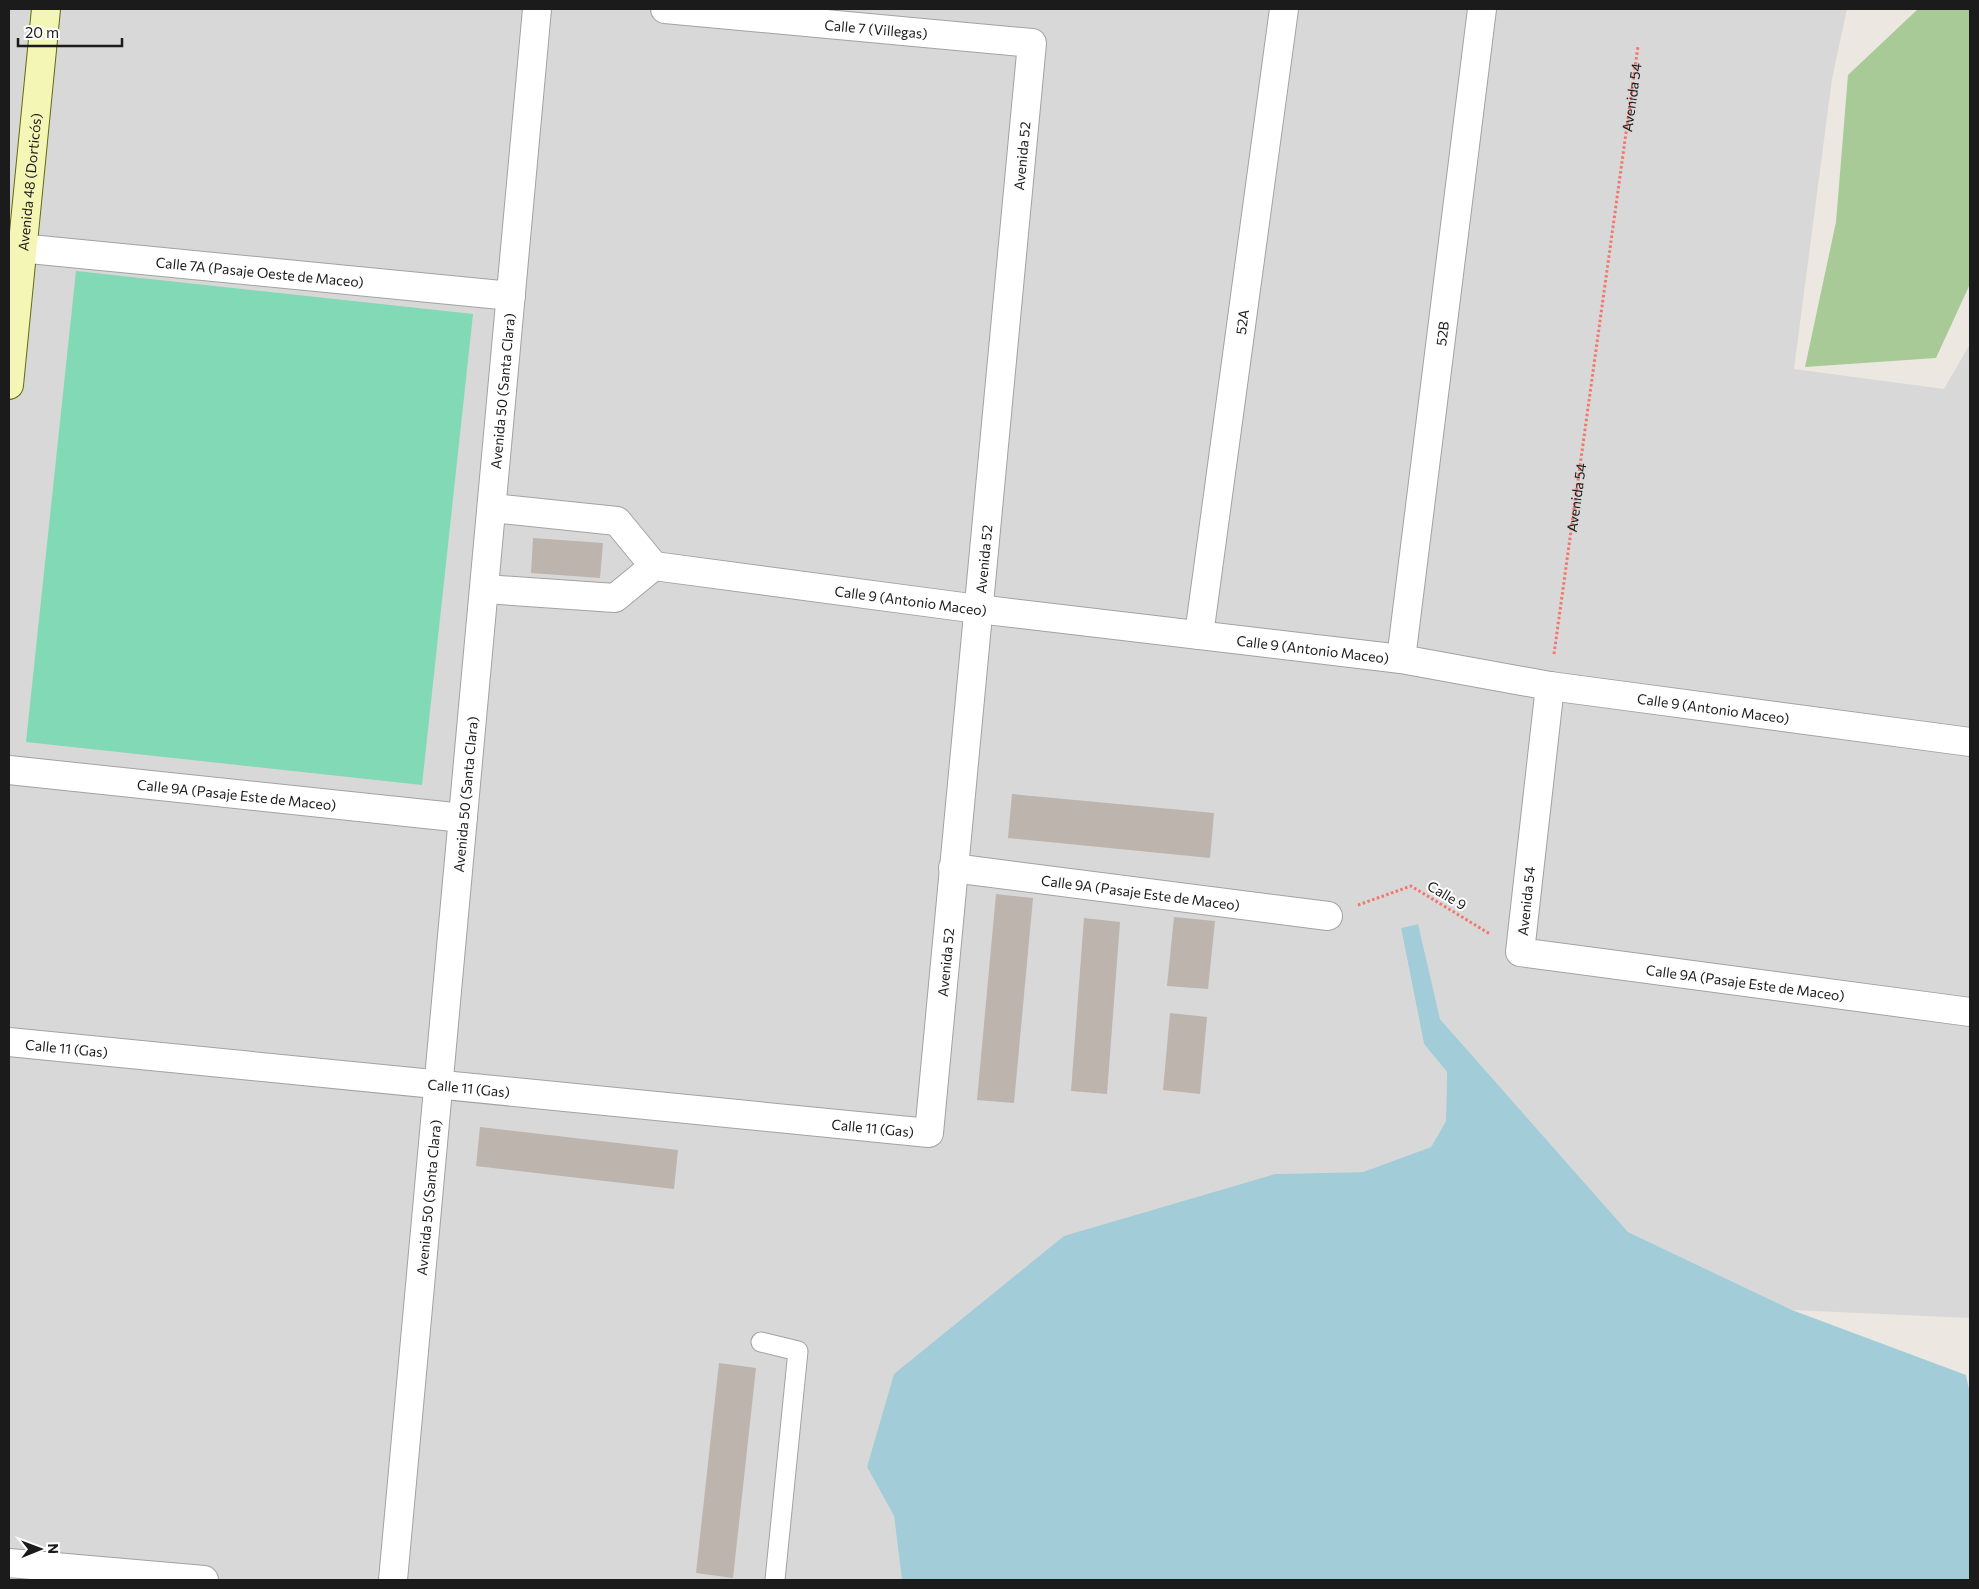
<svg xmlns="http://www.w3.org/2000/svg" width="1979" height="1589" viewBox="0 0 1979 1589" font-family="Commissioner,sans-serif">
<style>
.residential{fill:#d9d8d8}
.forest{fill:#a7ca97}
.pitch{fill:#81d9b5}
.water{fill:#a2cdd8}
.building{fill:#bcb4ad}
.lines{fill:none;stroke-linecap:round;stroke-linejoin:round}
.lane-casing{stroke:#a2a2a2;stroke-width:21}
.street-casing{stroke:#a2a2a2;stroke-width:30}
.secondary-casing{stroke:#626b09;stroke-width:30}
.path{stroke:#f3766b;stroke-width:3;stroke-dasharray:2.5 2.5;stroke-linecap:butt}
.lane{stroke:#fff;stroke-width:19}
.street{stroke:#fff;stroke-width:28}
.secondary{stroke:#f4f6b5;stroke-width:28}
.labels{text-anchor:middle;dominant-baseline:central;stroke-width:4;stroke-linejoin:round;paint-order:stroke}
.street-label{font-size:14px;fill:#1b1b1b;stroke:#fff}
</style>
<rect width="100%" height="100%" fill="#ece8e1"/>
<path class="residential" d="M9 9H1847L1832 79 1794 369 1944 389 1970 344V1318L1792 1310 1628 1232 1440 1019 1417 924 1401 929 1424 1044 1447 1072 1446 1121 1431 1147 1363 1172 1275 1174 867 1467 894 1516 902 1580H9Z"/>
<path class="forest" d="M1918 9H1970V284L1936 358 1805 367 1836 222 1848 75Z"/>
<path class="pitch" d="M76 271 473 314 422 785 26 742Z"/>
<path class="water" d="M1418 924 1440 1019 1628 1232 1792 1310 1966 1375 1970 1394V1580H902L894 1516 867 1467 894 1374 1064 1236 1275 1174 1363 1172 1431 1147 1446 1121 1447 1072 1424 1044 1401 928Z"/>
<path class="building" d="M533 538 603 543 600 578 531 573Z
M1012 794 1214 813 1210 858 1008 838Z
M996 894 1033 898 1014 1103 977 1100Z
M1174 917 1215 921 1208 989 1167 986Z
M1084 918 1120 922 1107 1094 1071 1091Z
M1170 1013 1207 1017 1200 1094 1163 1090Z
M480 1127 678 1150 674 1189 476 1166Z
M719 1363 756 1368 733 1578 696 1573Z"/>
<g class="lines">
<defs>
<path id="lane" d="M761 1342 798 1351 775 1580"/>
<g id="street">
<path id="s2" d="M9 247 511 296"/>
<path id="s3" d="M654 566 978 609 1401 659 1550 686 1970 742"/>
<path d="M485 589 615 598 654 566 617 521 492 508"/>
<path id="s4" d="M1199 635 1284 9"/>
<path id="s5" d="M1401 659 1482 9"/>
<path id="s6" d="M1550 686 1520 952 1970 1012"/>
<path id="s7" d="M9 770 463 818"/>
<path id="s8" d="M953 868 1328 916"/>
<path id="s9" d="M9 1042 929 1133 1032 43 665 9"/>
<path d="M9 1563 204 1580"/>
<path id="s10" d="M393 1580 537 9"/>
</g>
<g id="secondary">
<path id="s11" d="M9 385 46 9"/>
</g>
</defs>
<use href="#lane" class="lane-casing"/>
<use href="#street" class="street-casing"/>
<use href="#secondary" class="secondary-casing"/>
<g class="path">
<path id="s1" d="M1554 654 1638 46"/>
<path d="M1358 905 1411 886 1490 934"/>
</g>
<use href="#lane" class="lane"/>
<use href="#street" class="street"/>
<use href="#secondary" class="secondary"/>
</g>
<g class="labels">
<g class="street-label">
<text transform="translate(876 29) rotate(5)">Calle 7 (Villegas)</text>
<text stroke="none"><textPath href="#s1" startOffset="562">Avenida 54</textPath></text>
<text stroke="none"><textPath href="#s9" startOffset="1906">Avenida 52</textPath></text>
<text stroke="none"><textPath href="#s11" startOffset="204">Avenida 48 (Dorticós)</textPath></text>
<text stroke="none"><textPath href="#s2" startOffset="252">Calle 7A (Pasaje Oeste de Maceo)</textPath></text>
<text stroke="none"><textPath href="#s4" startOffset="316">52A</textPath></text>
<text stroke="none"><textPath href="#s5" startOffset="328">52B</textPath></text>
<text stroke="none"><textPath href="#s10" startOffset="1194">Avenida 50 (Santa Clara)</textPath></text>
<text stroke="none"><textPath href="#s1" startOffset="158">Avenida 54</textPath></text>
<text stroke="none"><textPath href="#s9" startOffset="1501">Avenida 52</textPath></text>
<text stroke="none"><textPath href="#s3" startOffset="259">Calle 9 (Antonio Maceo)</textPath></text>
<text stroke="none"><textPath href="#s3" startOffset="664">Calle 9 (Antonio Maceo)</textPath></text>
<text stroke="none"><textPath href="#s3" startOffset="1069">Calle 9 (Antonio Maceo)</textPath></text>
<text stroke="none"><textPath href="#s7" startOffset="229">Calle 9A (Pasaje Este de Maceo)</textPath></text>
<text stroke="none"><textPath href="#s10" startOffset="789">Avenida 50 (Santa Clara)</textPath></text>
<text stroke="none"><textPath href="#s8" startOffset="189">Calle 9A (Pasaje Este de Maceo)</textPath></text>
<text transform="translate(1447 895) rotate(31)">Calle 9</text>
<text transform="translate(1526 901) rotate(-84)">Avenida 54</text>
<text stroke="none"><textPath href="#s9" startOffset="1096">Avenida 52</textPath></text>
<text stroke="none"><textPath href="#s6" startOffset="495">Calle 9A (Pasaje Este de Maceo)</textPath></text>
<text stroke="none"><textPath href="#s9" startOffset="58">Calle 11 (Gas)</textPath></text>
<text stroke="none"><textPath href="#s9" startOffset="462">Calle 11 (Gas)</textPath></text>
<text stroke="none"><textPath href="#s9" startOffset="868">Calle 11 (Gas)</textPath></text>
<text stroke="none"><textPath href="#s10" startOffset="384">Avenida 50 (Santa Clara)</textPath></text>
</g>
</g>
<rect width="1979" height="1589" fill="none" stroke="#1b1b1b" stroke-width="20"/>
<g transform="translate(40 1549) rotate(89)" stroke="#ffffff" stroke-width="4" paint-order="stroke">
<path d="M0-4L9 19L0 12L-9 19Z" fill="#1b1b1b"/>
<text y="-8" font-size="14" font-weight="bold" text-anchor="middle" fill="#1b1b1b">N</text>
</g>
<path d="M18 38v8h104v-8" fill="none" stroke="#1b1b1b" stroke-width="2.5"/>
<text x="25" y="38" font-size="15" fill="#1b1b1b" stroke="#ffffff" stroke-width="4" paint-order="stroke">20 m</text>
</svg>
